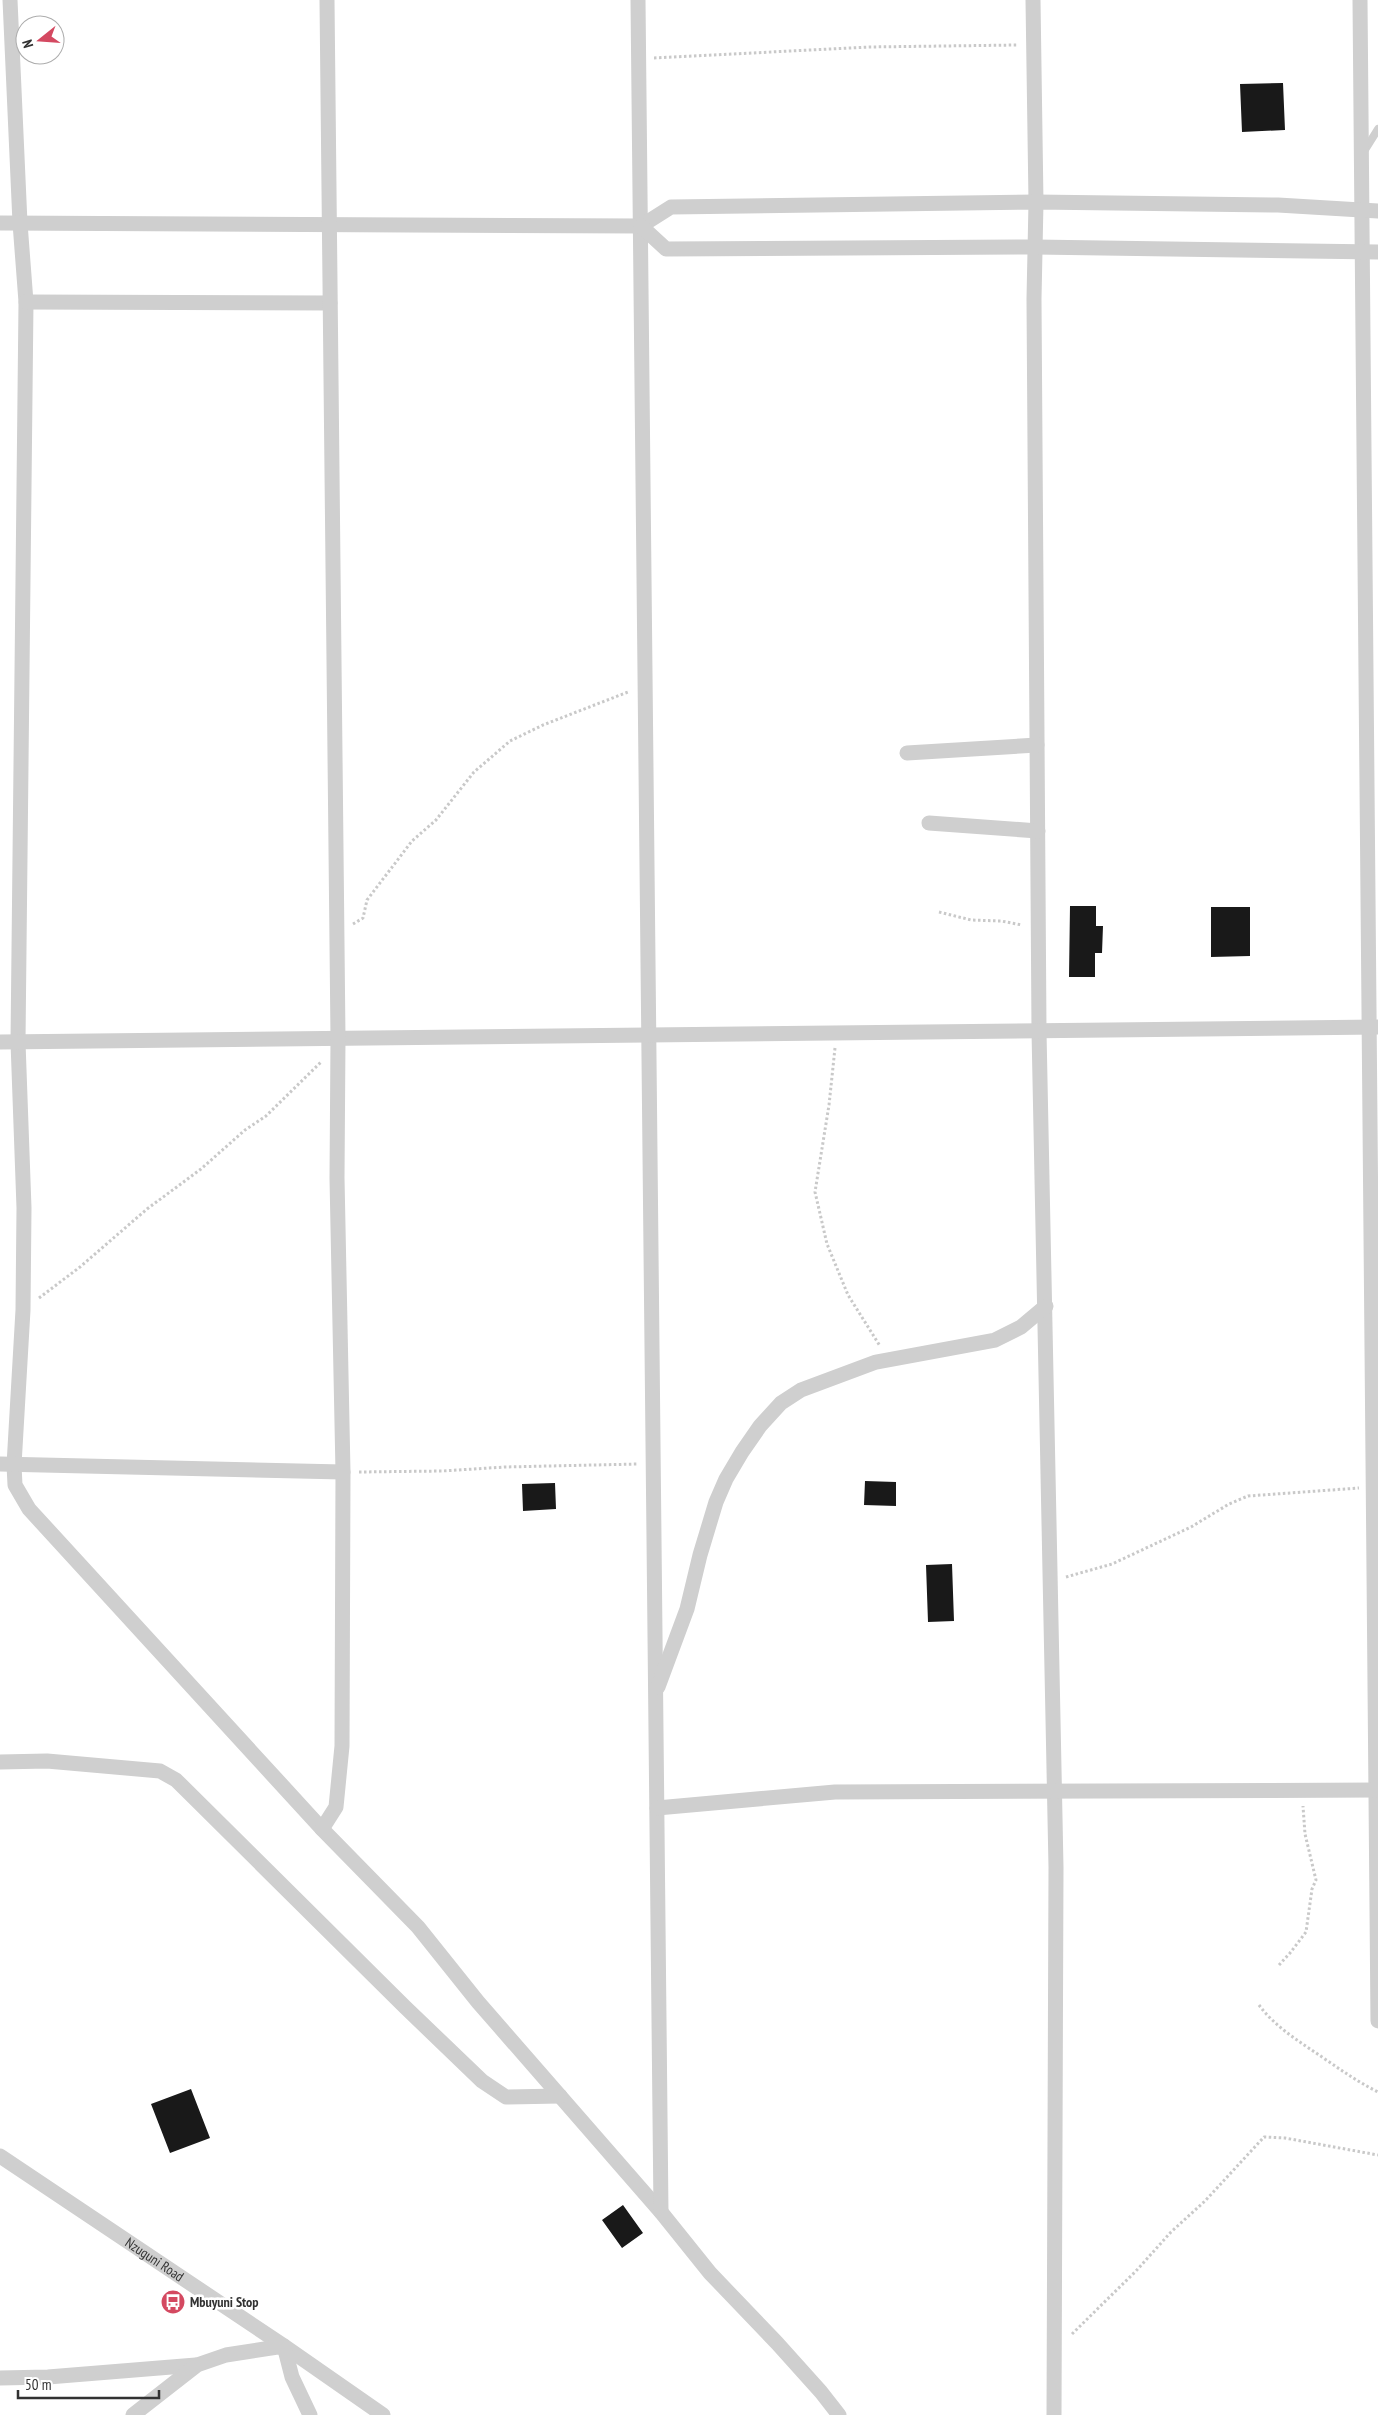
<svg xmlns="http://www.w3.org/2000/svg" width="1378" height="2415" viewBox="0 0 1378 2415" font-family="'PT Sans Narrow',sans-serif">
<style>
.building{fill:#191919}
.lines{fill:none;stroke-linecap:round;stroke-linejoin:round}
.path{stroke:#c9c9c9;stroke-width:3;stroke-dasharray:2.5 2.5;stroke-linecap:butt}
.service{stroke:#cfcfcf;stroke-width:8}
.minor{stroke:#cfcfcf;stroke-width:15}
.labels{text-anchor:middle;dominant-baseline:central;stroke-width:5;stroke-linejoin:round;paint-order:stroke}
.street-label{font-size:14px;fill:#323232;stroke:#fff}
.poi-label{font-size:14px;font-weight:bold;fill:#323232;stroke:#fff;text-anchor:start}
</style>
<rect width="100%" height="100%" fill="#fff"/>
<path class="building" d="M1283 83 1285 130 1242 132 1240 84Z
M1070 906H1096V926H1103L1102 953H1095V977H1069Z
M1211 907H1250V956L1211 957Z
M865 1481 896 1482V1506L864 1505Z
M555 1483 556 1509 523 1511 522 1484Z
M952 1564 954 1621 928 1622 926 1565Z
M191 2089 210 2138 170 2153 151 2104Z
M623 2205 643 2233 622 2248 602 2220Z"/>
<g class="lines">
<path class="path" d="M654 58 869 47 1018 45
M939 912 971 920 1001 921 1022 925
M353 924 363 918 367 900 412 841 436 820 474 772 488 760 510 741 543 725 628 692
M835 1048 829 1105 815 1192 827 1244 848 1295 880 1346
M39 1298 80 1267 147 1209 201 1169 245 1130 266 1116 321 1062
M359 1472 442 1471 505 1467 638 1464
M1066 1577 1112 1564 1191 1527 1229 1504 1248 1496 1359 1488
M1279 1965 1290 1953 1306 1932 1312 1889 1316 1880 1305 1834 1303 1806
M1259 2005C1275 2027 1300 2042 1322 2057 1341 2070 1358 2082 1378 2092
M1072 2334 1136 2271 1171 2232 1205 2201 1264 2137 1285 2138 1378 2155"/>
<path class="service" d="M1363 153 1378 129"/>
<g class="minor">
<path d="M10 0 20 223 26 302 18 1042 24 1208 23 1310 14 1465 15 1485 29 1509 322 1829 418 1927 478 2002 661 2212 710 2273 777 2343 821 2392 839 2415"/>
<path d="M638 0 661 2212"/>
<path d="M1033 0 1036 202 1034 299 1039 1031 1056 1867 1054 2415"/>
<path d="M1360 0 1378 2021"/>
<path d="M0 223 641 226 671 207 1036 202 1278 205 1378 211"/>
<path d="M641 226 666 249 1035 247 1378 252"/>
<path d="M26 302 330 303"/>
<path d="M907 753 1037 745"/>
<path d="M929 823 1038 831"/>
<path d="M0 1042 1378 1027"/>
<path d="M0 1464 343 1472"/>
<path d="M658 1687 687 1609 700 1555 716 1502 726 1479 742 1452 760 1426 781 1403 801 1390 876 1362 995 1340 1021 1327 1046 1306"/>
<path d="M0 1762 47 1761 160 1771 176 1780 405 2007 482 2081 506 2097 560 2096"/>
<path d="M657 1808 835 1792 1378 1790"/>
<path d="M322 1829 336 1807 342 1746 343 1472 337 1178 338 1038 327 0"/>
<path id="s1" d="M0 2156 284 2346 383 2415"/>
<path d="M0 2378 48 2377 196 2365"/>
<path d="M133 2415 197 2365 226 2355 284 2346 292 2377 310 2415"/>
</g>
</g>
<defs>
<symbol id="bus-disc" viewBox="-11 -11 22 22"><circle r="9.5" fill="#d44961" stroke="#fff"/><path d="M-5-6H5V4H4V6H2V4H-2V6H-4V4H-5ZM-3.5-4V0h7V-4ZM-3.5 1.2v1.5H-2V1.2ZM2 1.2v1.5H3.5V1.2Z" fill="#fff"/></symbol>
</defs>
<g fill-rule="evenodd">
<use href="#bus-disc" x="159" y="2288" width="28" height="28"/>
</g>
<g class="labels">
<g class="street-label">
<text stroke="none"><textPath href="#s1" startOffset="186">Nzuguni Road</textPath></text>
</g>
<g class="poi-label">
<text x="190" y="2302">Mbuyuni Stop</text>
</g>
</g>
<g transform="translate(40 40) rotate(253)"><circle r="24" fill="#ffffff" stroke="#adadad"/>
<path d="M0-4L9 19L0 12L-9 19Z" fill="#d44961"/>
<text y="-8" font-size="14" font-weight="bold" text-anchor="middle" fill="#323232">N</text>
</g>
<path d="M18 2390v8h141v-8" fill="none" stroke="#323232" stroke-width="2.5"/>
<text x="25" y="2390" font-size="15" fill="#323232" stroke="#ffffff" stroke-width="4" paint-order="stroke">50 m</text>
</svg>
